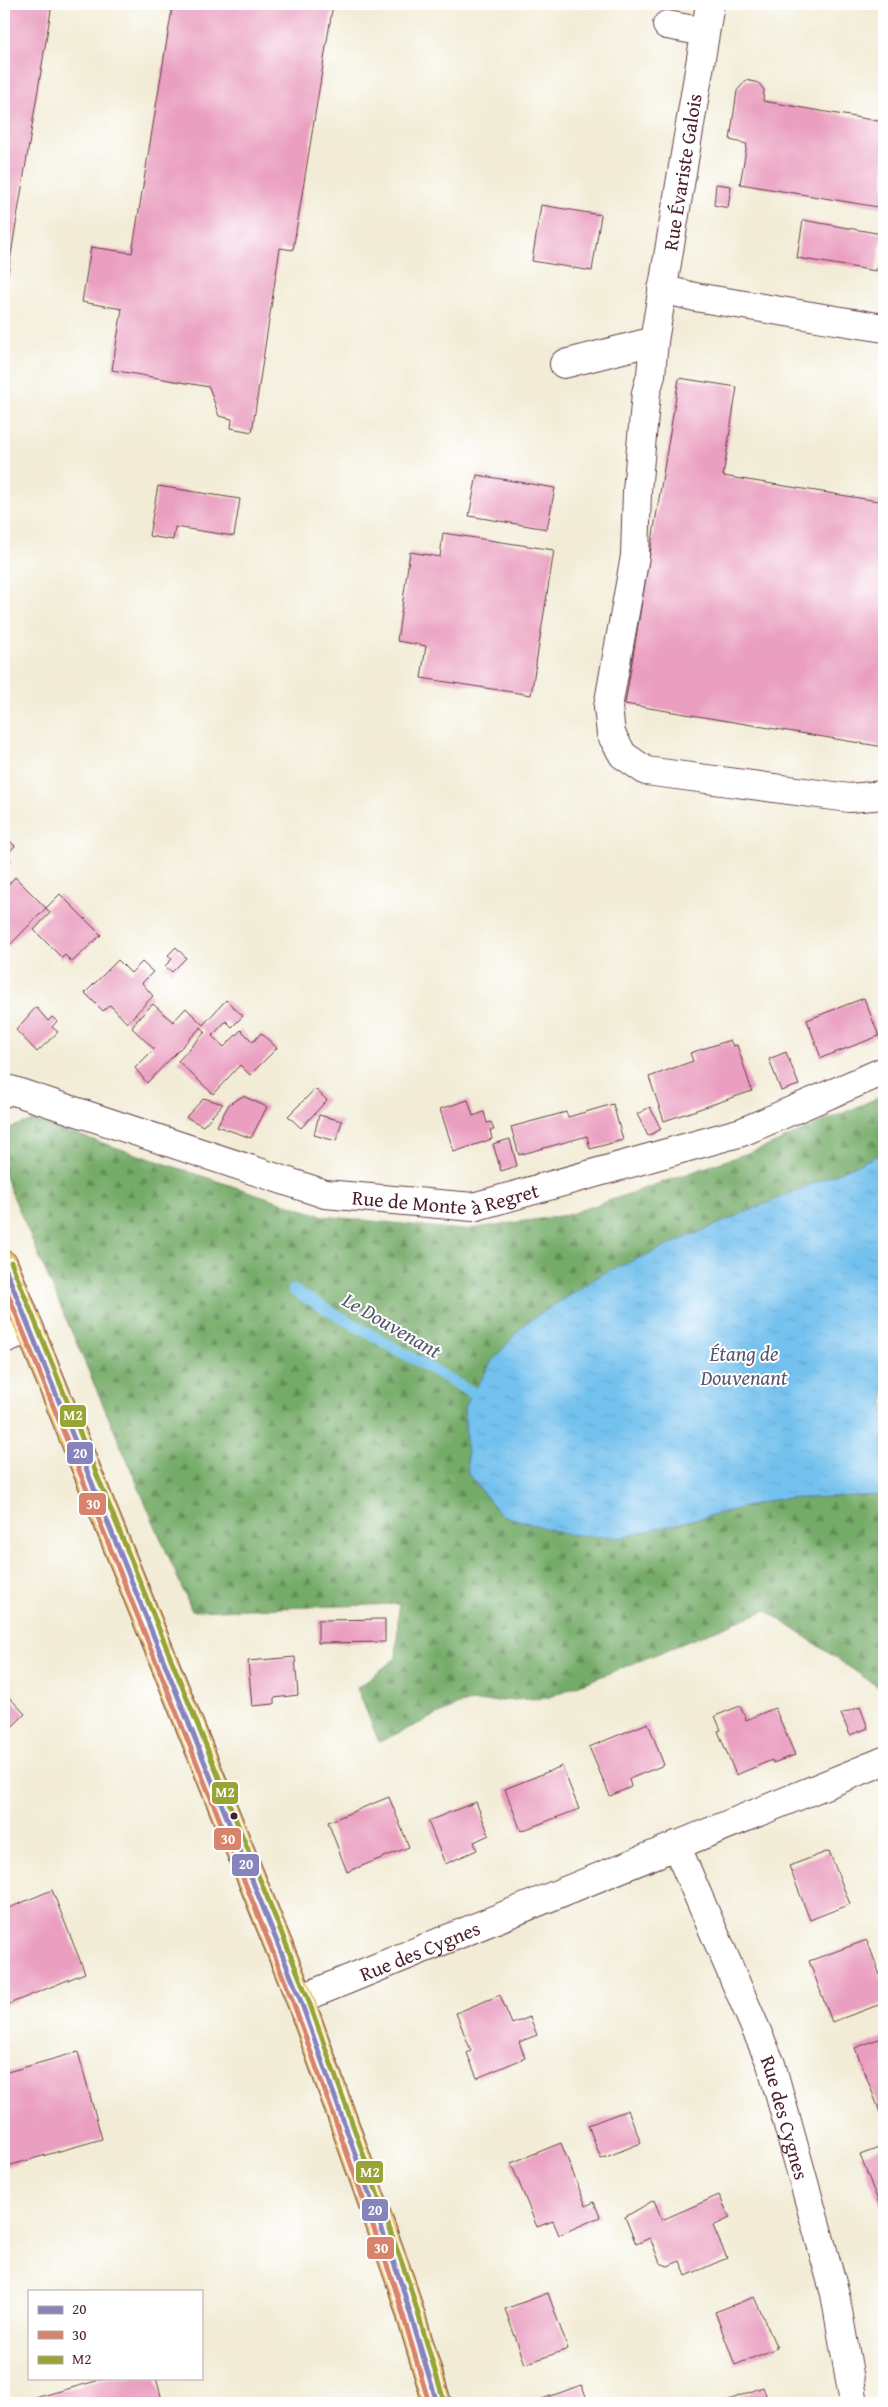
<svg xmlns="http://www.w3.org/2000/svg" width="888" height="2407" viewBox="0 0 888 2407" font-family="'Gentium Book Plus',serif">
<style>
.forest{fill:url(#forest-firs);stroke:#5f654a}
.water{fill:url(#water-ripples);stroke:#5e708c}
.lines{fill:none;stroke-linecap:round;stroke-linejoin:round}
.stream{stroke:#73c1ee;stroke-width:11}
.building{fill:#ea9fc0}
.minor-casing{stroke:#633e45;stroke-width:30}
.major-casing{stroke:#633e45;stroke-width:30}
.minor{stroke:#fff;stroke-width:28}
.major{stroke:#efc469;stroke-width:28}
.bus-1-casing{stroke:#fff;stroke-width:9}
.bus-2-casing{stroke:#fff;stroke-width:9}
.bus-3-casing{stroke:#fff;stroke-width:9}
.bus-1{stroke:#8784bc;stroke-width:5}
.bus-2{stroke:#d8836b;stroke-width:5}
.bus-3{stroke:#98a435;stroke-width:5}
.bus-dot{fill:#4a1f2b;stroke:#fff;stroke-width:2}
.labels{text-anchor:middle;dominant-baseline:central;stroke-width:4;stroke-linejoin:round;paint-order:stroke}
.street-label{font-size:20px;fill:#4a1f2b;stroke:#fff}
.water-label{font-size:21px;font-style:italic;fill:#58586f;stroke:#fff}
.line-badge{stroke:#fff;stroke-width:2}
.badge-label{font-size:14px;text-anchor:middle;font-weight:bold;fill:#fff}
</style>
<defs>
<pattern id="forest-firs" width="22" height="20" patternUnits="userSpaceOnUse" patternTransform="scale(1.25)"><rect width="22" height="20" fill="#74ab68"/><path d="M5 1l3.5 6h-7zM16 11l3.5 6h-7z" fill="#618b56"/></pattern>
<pattern id="water-ripples" width="26" height="14" patternUnits="userSpaceOnUse" patternTransform="scale(1.25)"><rect width="26" height="14" fill="#73c1ee"/><path d="M2 4q2-2 4 0t4 0M15 11q2-2 4 0t4 0" fill="none" stroke="#65a5cc"/></pattern>
</defs>
<rect width="100%" height="100%" fill="#fff"/>
<filter id="ink" filterUnits="userSpaceOnUse"><feTurbulence type="fractalNoise" baseFrequency=".02" numOctaves="2"/><feDisplacementMap in="SourceGraphic" scale="10" xChannelSelector="R" yChannelSelector="G"/><feConvolveMatrix kernelMatrix="1 2 1 2 8 2 1 2 1" color-interpolation-filters="sRGB"/></filter>
<filter id="wash" filterUnits="userSpaceOnUse"><feTurbulence type="fractalNoise" baseFrequency=".0096" numOctaves="4" result="noise"/><feDisplacementMap in="SourceGraphic" scale="20" xChannelSelector="R" yChannelSelector="G"/><feGaussianBlur stdDeviation="1.12" result="paint"/><feColorMatrix in="noise" values="0 0 0 0 0 0 0 0 0 0 0 0 0 0 0 0 0 1.4 0 .05"/><feComposite in="paint" operator="in"/></filter>
<g filter="url(#wash)">
<rect width="100%" height="100%" fill="#f2ecd6"/>
<path class="forest" d="M884 1095V1153L681 1241 556 1304 524 1324 464 1408 468 1474 501 1515 619 1538 777 1499 884 1495V1691L766 1610 547 1698 463 1703 379 1742 357 1688 396 1658 399 1604 192 1611 4 1175V1149L7 1129 33 1120 323 1216 463 1230 567 1215 768 1146Z"/>
<path class="water" d="M884 1153V1495L777 1499 619 1538 565 1534 501 1515 468 1474 464 1408 491 1363 524 1324 604 1273Z"/>
<g class="lines">
<path class="stream" d="M293 1290 473 1393"/>
</g>
<g id="blocks">
<path class="building" d="M4 4H52L5 291H4Z
M151 4H333L293 250 280 248 252 432 231 428 232 419 219 416 209 387 112 370 122 309 82 302 91 247 132 253 172 9Z
M746 80 759 83 764 90 763 101 884 122V208L740 184 747 144 730 140 737 91Z
M716 184 731 186 728 208 714 205Z
M541 205 601 215 592 271 532 261Z
M803 220 882 234 876 271 797 258Z
M679 378 737 387 723 476 884 502V747L625 704Z
M477 475 555 488 547 529 469 516Z
M158 486 240 499 234 536 175 527 173 540 149 536Z
M443 533 554 550 531 695 421 678 426 646 397 641 410 552 440 557Z
M8 839 15 846 5 856 11 861 4 869V844Z
M15 877 46 908 60 894 101 935 72 962 65 955 62 958 34 930 50 913 46 908 8 947 4 942V883L7 886Z
M176 947 186 958 172 972 165 966 172 959 168 955Z
M118 960 131 973 142 962 153 972 142 983 153 996 127 1023 110 1005 103 1011 85 993Z
M864 998 879 1036 821 1058 807 1020Z
M226 1000 243 1016 232 1027 226 1021 212 1036 224 1047 241 1030 253 1042 261 1033 277 1048 250 1075 240 1065 213 1094 178 1061 205 1032 201 1027 147 1083 135 1068 154 1049 132 1028 138 1019 153 1004 173 1022 186 1008 203 1025Z
M36 1007 48 1021 52 1017 57 1021 52 1027 58 1032 37 1052 16 1030Z
M730 1040 733 1046 737 1045 752 1091 664 1121 649 1077 693 1061 690 1053Z
M786 1052 799 1085 781 1091 769 1059Z
M315 1089 327 1100 301 1128 288 1116Z
M243 1096 267 1107 251 1138 217 1126 229 1104Z
M204 1098 223 1104 203 1126 186 1117Z
M468 1100 473 1116 484 1112 487 1123 491 1122 494 1130H490L492 1139 454 1152 440 1109Z
M613 1104 623 1140 590 1149 587 1136 519 1155 511 1127 566 1112 568 1117Z
M650 1107 661 1129 648 1136 637 1114Z
M319 1115 342 1121 336 1141 314 1135Z
M510 1139 517 1166 501 1171 493 1144Z
M385 1619V1642L318 1643V1620Z
M295 1657 298 1695 274 1698V1704L252 1706 248 1661Z
M4 1692 25 1714 4 1735Z
M740 1706 746 1720 775 1708 795 1755 773 1763 772 1760 736 1775 718 1731 721 1730 715 1716Z
M860 1707 868 1728 850 1735 841 1714Z
M648 1723 664 1765 629 1779 631 1787 610 1796 589 1747Z
M562 1766 579 1809 521 1831 505 1789Z
M389 1797 409 1847 347 1872 328 1822Z
M476 1802 489 1835 474 1842 477 1850 445 1864 428 1821Z
M829 1851 850 1904 810 1920 789 1866Z
M52 1890 85 1973 4 2006V1910Z
M867 1940 884 1986V2003L832 2022 809 1961Z
M500 1995 512 2024 530 2017 537 2035 519 2042 525 2058 477 2078 467 2053 471 2051 456 2013Z
M884 2037V2110L880 2112 855 2048Z
M78 2052 102 2139 4 2167V2073Z
M628 2110 641 2143 601 2159 588 2125Z
M561 2143 586 2206 594 2202 600 2217 559 2235 553 2221 537 2227 511 2163Z
M884 2146V2217L860 2155Z
M719 2195 730 2218 713 2226 727 2258 686 2276 680 2261 668 2266 660 2263 650 2238 636 2244 625 2217 654 2200 662 2220Z
M548 2293 568 2349 525 2364 505 2309Z
M754 2297 777 2348 735 2365 715 2312Z
M107 2378H156L163 2403H17Z
M582 2385 588 2403H540L539 2400Z
M763 2387 769 2403H721Z"/>
</g>
</g>
<g filter="url(#ink)">
<use href="#blocks" fill-opacity="0" stroke="#633e45" stroke-width="1"/>
<g class="lines">
<defs>
<g id="minor">
<path d="M710 4 654 341 651 375 646 393 637 491 635 556 608 707 611 734 623 755 646 771 849 798 884 795"/>
<path d="M667 25 705 32"/>
<path d="M662 289 695 297 884 328"/>
<path d="M564 364 654 341"/>
<path id="s1" d="M4 1093 11 1090 325 1194 473 1207 742 1132 884 1071"/>
<path d="M4 1339 30 1329"/>
<path id="s2" d="M676 1845 771 2064 835 2294 854 2403"/>
<path id="s3" d="M300 1999 884 1761"/>
</g>
<path id="major" d="M4 1265 300 1999 402 2286 437 2403"/>
</defs>
<use href="#minor" class="minor-casing"/>
<use href="#major" class="major-casing"/>
<use href="#minor" class="minor"/>
<use href="#major" class="major"/>
<defs>
<path id="bus-1" d="M4 1265 300 1999 402 2286 437 2403"/>
<path id="bus-2" d="M4 1284 293 2002 395 2288 429 2403"/>
<path id="bus-3" d="M11 1262 307 1996 409 2283 444 2401"/>
</defs>
<use href="#bus-1" class="bus-1-casing"/>
<use href="#bus-2" class="bus-2-casing"/>
<use href="#bus-3" class="bus-3-casing"/>
<use href="#bus-1" class="bus-1"/>
<use href="#bus-2" class="bus-2"/>
<use href="#bus-3" class="bus-3"/>
</g>
</g>
<circle class="bus-dot" cx="234" cy="1816" r="4.5"/>
<g class="labels">
<g class="street-label">
<text transform="translate(682 172) rotate(-81)">Rue Évariste Galois</text>
<text stroke="none"><textPath href="#s1" startOffset="460">Rue de Monte à Regret</textPath></text>
<text stroke="none"><textPath href="#s3" startOffset="129">Rue des Cygnes</textPath></text>
<text stroke="none"><textPath href="#s2" startOffset="294">Rue des Cygnes</textPath></text>
</g>
<g class="water-label">
<text transform="translate(392 1325) rotate(30)">Le Douvenant</text>
<text x="744" y="1353">Étang de<tspan x="744" dy="24">Douvenant</tspan></text>
</g>
</g>
<g class="line-badge">
<rect x="59" y="1404" width="28" height="24" rx="5" fill="#98a435"/>
<rect x="66" y="1441" width="28" height="24" rx="5" fill="#8784bc"/>
<rect x="78" y="1492" width="29" height="24" rx="5" fill="#d8836b"/>
<rect x="211" y="1781" width="28" height="24" rx="5" fill="#98a435"/>
<rect x="213" y="1827" width="29" height="24" rx="5" fill="#d8836b"/>
<rect x="231" y="1853" width="29" height="24" rx="5" fill="#8784bc"/>
<rect x="355" y="2160" width="29" height="24" rx="5" fill="#98a435"/>
<rect x="361" y="2198" width="28" height="24" rx="5" fill="#8784bc"/>
<rect x="366" y="2236" width="29" height="24" rx="5" fill="#d8836b"/>
</g>
<g class="badge-label">
<text x="73" y="1420">M2</text>
<text x="80" y="1458">20</text>
<text x="93" y="1509">30</text>
<text x="225" y="1797">M2</text>
<text x="228" y="1844">30</text>
<text x="246" y="1869">20</text>
<text x="370" y="2177">M2</text>
<text x="375" y="2215">20</text>
<text x="381" y="2253">30</text>
</g>
<rect width="888" height="2407" fill="none" stroke="#fff" stroke-width="20"/>
<rect x="28" y="2290" width="175" height="90" fill="#ffffff" stroke="#b7a5aa"/>
<rect x="38" y="2306" width="25" height="8" fill="#8784bc" stroke="#b7a5aa"/>
<text x="72" y="2314" font-size="15" fill="#4a1f2b">20</text>
<rect x="38" y="2331" width="25" height="8" fill="#d8836b" stroke="#b7a5aa"/>
<text x="72" y="2340" font-size="15" fill="#4a1f2b">30</text>
<rect x="38" y="2356" width="25" height="8" fill="#98a435" stroke="#b7a5aa"/>
<text x="72" y="2364" font-size="15" fill="#4a1f2b">M2</text>
</svg>
